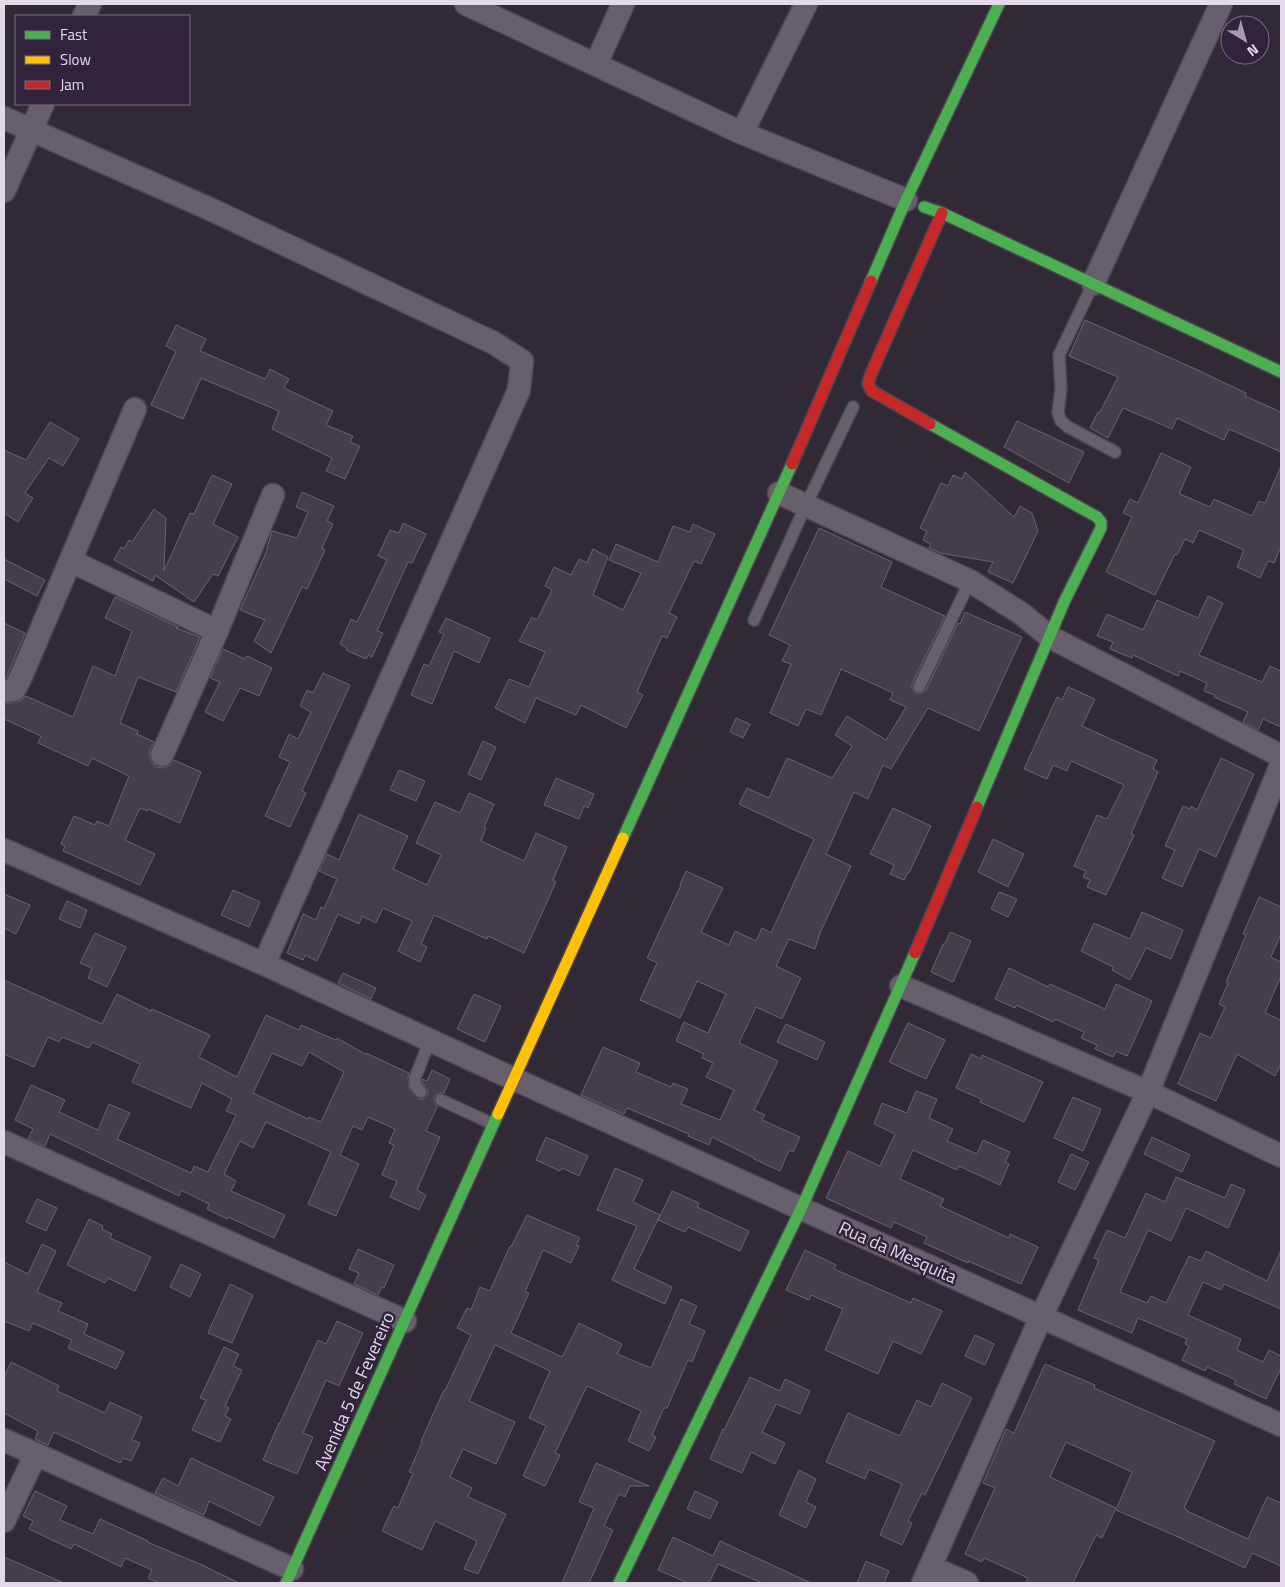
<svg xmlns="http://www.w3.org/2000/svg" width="1285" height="1587" viewBox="0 0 1285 1587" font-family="'Titillium Web',sans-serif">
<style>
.building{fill:#453e49;stroke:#6a636e;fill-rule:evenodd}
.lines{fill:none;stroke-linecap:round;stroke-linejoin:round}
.lane-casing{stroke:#4d4652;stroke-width:14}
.street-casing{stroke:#4d4652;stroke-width:25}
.fast-casing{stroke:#4d4652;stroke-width:14}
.slow-casing{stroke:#4d4652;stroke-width:14}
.jam-casing{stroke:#4d4652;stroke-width:14}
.lane{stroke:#685f6d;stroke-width:11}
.street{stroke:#685f6d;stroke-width:22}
.fast{stroke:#4caf50;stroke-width:11}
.slow{stroke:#ffc107;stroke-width:11}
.jam{stroke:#c62828;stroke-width:11}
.labels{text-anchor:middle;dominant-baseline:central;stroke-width:5;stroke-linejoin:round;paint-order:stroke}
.street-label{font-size:18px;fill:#e3d9e9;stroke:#32233c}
</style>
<rect width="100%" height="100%" fill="#312936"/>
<path class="building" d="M1085 320 1191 367 1246 393 1245 396 1281 412V452L1229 429 1224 440 1177 418 1172 429 1123 408 1108 438 1090 428 1098 412H1100L1118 377 1069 356Z
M176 325 206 339 200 351 265 379 270 369 289 379 284 388 333 411 326 425 353 436 350 442 360 446 345 479 326 471 332 458 272 429 279 411 201 378 183 419 151 405 176 351 166 346Z
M1017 421 1084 452 1069 483 1004 447Z
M50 422 79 439 63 466 49 458 25 493 33 498 18 522 4 513V450L26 460Z
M1161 453 1191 467 1180 492V494L1210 507 1214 499 1252 516 1259 501 1265 503 1281 466V546L1274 563 1268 561 1260 578 1237 567 1244 550 1199 530 1193 543 1185 539 1177 555 1175 554 1155 595 1106 572 1132 517 1123 513 1130 499 1138 503Z
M965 472 1014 517 1020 506 1032 513 1038 531 1013 583 988 572 993 562 940 553 929 548 931 544 923 540 927 531 920 528 941 483 948 486 953 475 962 479Z
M212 475 232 484 213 524 238 537 218 576 213 574 194 602 155 575 153 581 114 560 121 547 124 549 129 540 132 542 154 509 166 518 164 571 190 513 194 514Z
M302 492 334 506 327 521 333 524 322 548 325 550 307 589 302 587 271 653 254 641 265 620 240 610 265 555 272 531 297 538 308 512 296 507Z
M403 523 426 534 412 563 408 562 377 631 383 633 372 657 368 655 366 659 346 650 347 648 340 644 351 619 357 622 387 560 378 556 390 530 399 533Z
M693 524 715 534 701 564 694 561 669 613 677 617 667 638 662 636 637 692 643 695 626 728 581 705 576 715 536 698 525 723 495 708 509 679 529 687 545 652 519 641 532 617 537 620 552 590 545 586 554 567 571 575 579 559 587 563 593 549 608 557 593 595 623 610 641 573 609 560 616 544 658 562 673 526 690 532Z
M819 528 892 562 881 587 945 616 912 684V688L915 693 920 694 926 690 958 623 960 624 965 612 1022 637 979 731 928 708 891 769 883 765 868 799 854 792 826 854 851 866 820 933 815 949 789 939 776 966 801 978 782 1019 756 1007 739 1043 778 1061 754 1110 765 1115 762 1120 800 1137 793 1152 789 1150 780 1171 754 1159V1158L712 1137 709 1145 688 1136 689 1134 627 1108 624 1114 581 1095 603 1047 640 1063 636 1072 671 1087 673 1083 688 1089 681 1104 720 1120 734 1090 706 1077 713 1063 702 1058 704 1054 676 1041 684 1022 708 1033 726 994 697 981 680 1018 640 1000 657 963 647 958 681 885 680 884 686 871 723 888 701 932 729 945 735 931 756 941 762 928 771 933 814 839 739 804 747 788 769 798 787 758 832 778 852 746 835 735 847 716 886 740 906 707 890 700 893 693 841 669 821 715 806 709 798 726 770 713 791 664 782 661 790 645 769 635Z
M4 559 45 580 37 596 4 579Z
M1208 596 1223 603 1199 655 1262 682 1270 666 1281 671V727L1263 719 1258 730 1243 722 1248 712 1214 697 1215 695 1204 691 1207 683 1180 671 1178 676 1133 655 1132 658 1110 649 1113 642 1097 636 1107 614 1143 630 1157 600 1198 618Z
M115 597 178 627 176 628 200 637 176 692 138 677 120 723 138 731 137 734 154 742 150 750 149 757 152 763 156 767 164 768 170 765 174 760 201 772 180 823 148 809 147 811 140 808 125 840 155 854 140 885 63 851 65 846 61 844 74 816 95 825 97 821 109 826 129 776 92 758 88 766 38 743 41 736 4 719V704L21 701 26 696 73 717 93 666 115 676 132 631 105 618Z
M446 618 490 638 479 663 454 651 432 704 411 695 424 664 429 666 444 634 439 632Z
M4 623 25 633 8 673 6 678H4Z
M223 649 245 659 247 656 272 668 259 696 240 688 223 721 205 712 220 682 210 678Z
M323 673 350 685 302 791 306 793 290 827 265 816 290 762 279 757 289 734 298 739 311 712 300 706 307 690 313 693Z
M1068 687 1095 699 1082 726 1157 760 1153 769 1158 772 1131 834 1134 835 1106 895 1087 887 1090 880 1083 877 1086 871 1074 866 1097 815 1107 819 1124 785 1071 761 1067 771 1053 765 1047 779 1024 769 1057 697 1062 700Z
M736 718 750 724 743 738 730 732Z
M483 741 496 747 481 780 468 774Z
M1221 758 1254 774 1216 857 1199 849 1182 887 1162 878 1175 850 1165 846 1183 806 1190 809 1191 806 1197 810Z
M399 770 425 781 416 801 390 790Z
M556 778 594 794 588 808 584 806 579 819 544 805Z
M469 793 494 804 484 827 486 828 481 841 524 861 536 833 567 847 553 880 556 882 524 953 488 936 487 939 434 915 421 944 427 947 420 962 398 951 412 921 383 908 376 923 362 916 359 924 338 914 317 961 305 955 303 960 287 953 303 914 316 920 321 907 324 909 337 879 319 871 327 854 339 860 359 814 408 836 393 869 427 885 441 855 416 843 435 802 460 813Z
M893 808 931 826 909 873 908 872 904 880 890 874 894 865 870 854Z
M993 839 1024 854 1008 887 978 872Z
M233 890 260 902 249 927 221 915Z
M999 892 1017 899 1008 917 991 909Z
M4 894 30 905 16 934 4 928Z
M1259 897 1281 907V934L1271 957 1281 962V976L1265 1013 1281 1020V1064L1275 1076 1237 1054 1216 1101 1178 1084 1200 1033 1211 1038 1225 1007 1219 1004 1228 983 1226 982 1246 935 1243 934Z
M67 901 87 910 80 928 59 919Z
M1142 912 1183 930 1171 959 1146 948 1130 980 1112 970 1113 967 1081 951 1094 923 1130 939Z
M950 932 971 941 953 982 931 972 943 944H945Z
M95 933 126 947 107 987 88 978 92 968 80 963Z
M1009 968 1048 987 1050 984 1105 1009 1116 984 1152 1001 1127 1056 1116 1051 1113 1057 1095 1049 1097 1045 1081 1038 1084 1032 1055 1019 1053 1022 1016 1005 1015 1008 995 999Z
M343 973 376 988 371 999 338 983Z
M4 980 102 1024 117 994 151 1011 152 1009 210 1035 199 1057 237 1077 266 1015 299 1030 301 1025 336 1040 337 1038 365 1054 366 1053 409 1073 408 1078 409 1089 419 1099H423L428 1095V1090L422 1082V1079L427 1081 432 1070 450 1079 444 1093H440L434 1096V1101L437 1107 426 1131 440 1137 417 1190 426 1195 419 1210 390 1197 397 1181 382 1175 394 1145 389 1143 395 1129 368 1117 362 1130 353 1126 340 1155 359 1164 336 1216 308 1204 331 1152 266 1122 253 1148 240 1141 224 1174 236 1181 231 1191 285 1215 274 1238 228 1217 227 1219 207 1209 209 1204 181 1190 179 1196 50 1134 45 1146 28 1139 33 1129 15 1120 31 1085 65 1100 59 1112 98 1130 109 1104 130 1113 117 1139 191 1173 194 1166 208 1172 236 1115 226 1111 232 1099 202 1083 191 1108 132 1082 140 1064 92 1042 89 1048 62 1037 59 1042 48 1037 34 1067 4 1054ZM309 1052 344 1072 321 1122 309 1117 308 1119 253 1093 272 1053 302 1066Z
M474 994 501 1006 485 1042 457 1029Z
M908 1023 945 1040 926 1079 889 1062Z
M786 1024 825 1042 817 1060 777 1042Z
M971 1054 981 1059 982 1055 1043 1082 1024 1122 980 1102 981 1099 956 1088Z
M916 1091 937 1099 929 1118 953 1129 947 1141 977 1154 983 1140 1010 1152 1005 1162 1009 1164 1000 1185 959 1166 957 1170 913 1150 900 1179 944 1199 940 1206 1009 1238 1010 1234 1038 1247 1021 1284 968 1261V1263L924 1243 927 1237 894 1222 891 1228 826 1198 848 1151 880 1166 895 1134 874 1124 882 1103 907 1113Z
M1073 1097 1101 1109 1083 1151 1054 1138Z
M546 1137 588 1156 579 1176 562 1168 560 1171 536 1160Z
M1152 1137 1190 1155 1182 1172 1144 1154Z
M1071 1154 1089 1162 1075 1190 1058 1182Z
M615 1168 643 1180 633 1202 660 1215 634 1269 672 1287 665 1304 612 1280 637 1226 597 1210Z
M1176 1177 1225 1198 1231 1184 1245 1190 1228 1228 1186 1208 1171 1241 1148 1230 1120 1292 1147 1303 1151 1296 1166 1303 1189 1256 1201 1261 1206 1251 1267 1281 1281 1250V1309L1224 1284 1221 1290 1203 1282 1188 1315 1241 1339 1237 1350 1263 1362 1269 1350 1281 1356V1368L1266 1399 1234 1384 1236 1380 1207 1367 1205 1371 1182 1360 1189 1346 1185 1344 1187 1339 1138 1318 1132 1333 1078 1310 1099 1260 1094 1258 1107 1230 1125 1238 1146 1193 1165 1202Z
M672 1191 699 1203 697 1207 749 1231 740 1251 688 1227 685 1232 658 1220Z
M37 1199 57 1208 46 1231 26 1222Z
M527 1215 580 1238 576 1245 579 1246 571 1263 543 1250 525 1292 529 1293 511 1333 562 1357 579 1323 622 1344 617 1354 651 1368 681 1299 697 1306 689 1324 705 1331 692 1362 688 1360 667 1408H664L652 1435 656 1437 649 1451 628 1441 641 1411 587 1386 555 1453 560 1455 545 1486 523 1476 546 1426 529 1418 550 1371 495 1345 469 1401 515 1422 496 1464 463 1449 450 1477 472 1488 468 1497 506 1514 478 1574 464 1569 477 1541 435 1521 422 1550 382 1531 394 1506 398 1508 413 1473 409 1472 422 1442 421 1441 444 1390 445 1391 471 1335 457 1328 467 1308 471 1310 480 1287 490 1291 510 1246 511 1247Z
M89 1219 103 1226 102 1229 112 1234 110 1238 151 1257 135 1291 108 1278 105 1283 67 1265Z
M42 1244 56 1251 37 1292 62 1303 58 1311 88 1324 84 1334 124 1352 116 1369 68 1348 72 1340 33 1323 29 1331 4 1321V1262L28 1274Z
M358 1249 394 1265 384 1288 382 1287 378 1295 354 1284 359 1273 349 1269Z
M805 1250 836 1265 834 1269 911 1303 913 1298 942 1311 921 1354 893 1341 878 1374 825 1350 843 1309 811 1295 809 1300 786 1290Z
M181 1264 201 1274 190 1297 170 1287Z
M230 1284 253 1295 232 1343 208 1333Z
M337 1321 363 1333 339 1386 326 1380 303 1433 313 1437 297 1474 263 1460 279 1423H280L318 1340 326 1344Z
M975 1335 994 1344 985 1365 965 1356Z
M224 1347 239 1354 233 1366 242 1370 225 1406 229 1408 225 1416 231 1419 220 1442 192 1430 206 1400 200 1398Z
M11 1362 59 1386 57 1391 105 1413 110 1402 142 1417 132 1440 140 1443 131 1461 123 1458 120 1463 54 1432 48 1445 35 1439 38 1431 4 1413V1377Z
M1045 1364 1095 1385 1094 1388 1215 1441 1184 1508 1187 1510V1511L1248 1539 1267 1497 1281 1503V1566L1252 1553 1245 1568 1176 1536 1116 1510 1132 1472 1066 1442 1050 1477 1116 1508 1102 1538 1096 1535 1073 1583H1026L1028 1578 984 1558 982 1562 965 1554 995 1488 983 1483 996 1453 1006 1429 1014 1433Z
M750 1377 780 1391 785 1379 810 1391 800 1414 776 1404 762 1432 785 1443 775 1464 751 1452 742 1473 710 1459 723 1429 724 1430Z
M942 1383 972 1398 925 1495 922 1493 908 1521 912 1523 902 1545 880 1535 902 1484 869 1469 865 1479 826 1462 848 1413 900 1436 917 1400 931 1407Z
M191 1458 274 1497 260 1526 209 1501 204 1515 155 1493 163 1478 178 1486Z
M596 1463 649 1486H630L625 1497 619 1494 604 1526 613 1530 589 1583H562L594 1508 579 1502Z
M799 1470 816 1479 806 1502 816 1507 806 1528 779 1515Z
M35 1491 67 1506 60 1520 93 1534 100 1519 148 1541 147 1542 200 1564 239 1583H159L148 1578 152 1570 125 1558 121 1567 74 1544 71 1549 29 1529 33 1521 23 1516Z
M695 1491 718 1502 710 1519 687 1509Z
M673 1537 713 1556 720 1541 811 1583H762L718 1564 709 1583H688L658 1570Z
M4 1557 64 1583H4Z
M866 1561 889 1571 884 1583H857Z"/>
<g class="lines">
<defs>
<path id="lane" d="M1093 284 1059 355 1061 389 1058 413 1061 421 1068 427 1115 452
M754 620 806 505 853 407
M919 687 970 581
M421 1092 415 1085V1078L430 1040
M441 1100 493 1124"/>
<path id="street" d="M466 4 742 133 906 200
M84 16 90 4
M596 64 623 4
M4 118 210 209 494 343 522 361 519 390 264 964
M742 133 806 4
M4 191 43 104
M1093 284 1221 4
M779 493 970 581 1022 614 1050 637 1281 756
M71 561 217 631
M4 691 14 690 20 679 135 409
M162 755 217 631 273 495
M4 850 264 964 514 1079 1281 1425
M901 986 1148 1092 1281 1156
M4 1142 405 1321
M4 1440 292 1569
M4 1521 36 1454
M931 1567 967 1583
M923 1583 1041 1317 1148 1092 1281 765"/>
<path id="fast" d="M924 207 942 213 1281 372
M871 281 906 200 999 4
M930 424 1097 517 1101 522V528L1065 600 977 807
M623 838 792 464
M286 1583 498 1114
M619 1583 801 1209 915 953"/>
<path id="slow" d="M498 1114 623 838"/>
<path id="jam" d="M930 424 872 391 868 384 871 374 942 213
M792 464 871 281
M915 953 977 807"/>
</defs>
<use href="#lane" class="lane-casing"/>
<use href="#street" class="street-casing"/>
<use href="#fast" class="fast-casing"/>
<use href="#slow" class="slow-casing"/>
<use href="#jam" class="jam-casing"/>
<use href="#lane" class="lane"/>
<use href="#street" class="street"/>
<use href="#fast" class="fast"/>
<use href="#slow" class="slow"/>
<use href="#jam" class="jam"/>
</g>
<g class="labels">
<g class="street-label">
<text transform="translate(898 1252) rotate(24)">Rua da Mesquita</text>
<text transform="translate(354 1391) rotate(-66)">Avenida 5 de Fevereiro</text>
</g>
</g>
<rect width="1285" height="1587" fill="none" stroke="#e3d9e9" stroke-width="10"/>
<rect x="15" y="15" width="175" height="90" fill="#32233c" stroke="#796c81"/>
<rect x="25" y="31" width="25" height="8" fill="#4caf50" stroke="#796c81"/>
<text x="60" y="40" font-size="15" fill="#e3d9e9">Fast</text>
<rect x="25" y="56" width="25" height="8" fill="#ffc107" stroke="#796c81"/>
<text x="60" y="65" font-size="15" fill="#e3d9e9">Slow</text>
<rect x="25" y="81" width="25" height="8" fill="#c62828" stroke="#796c81"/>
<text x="60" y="90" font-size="15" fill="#e3d9e9">Jam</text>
<g transform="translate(1245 40) rotate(143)"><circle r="24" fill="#32233c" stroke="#796c81"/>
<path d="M0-4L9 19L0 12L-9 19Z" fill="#a59baa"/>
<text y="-8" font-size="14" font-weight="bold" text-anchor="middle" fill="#e3d9e9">N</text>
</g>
</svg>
